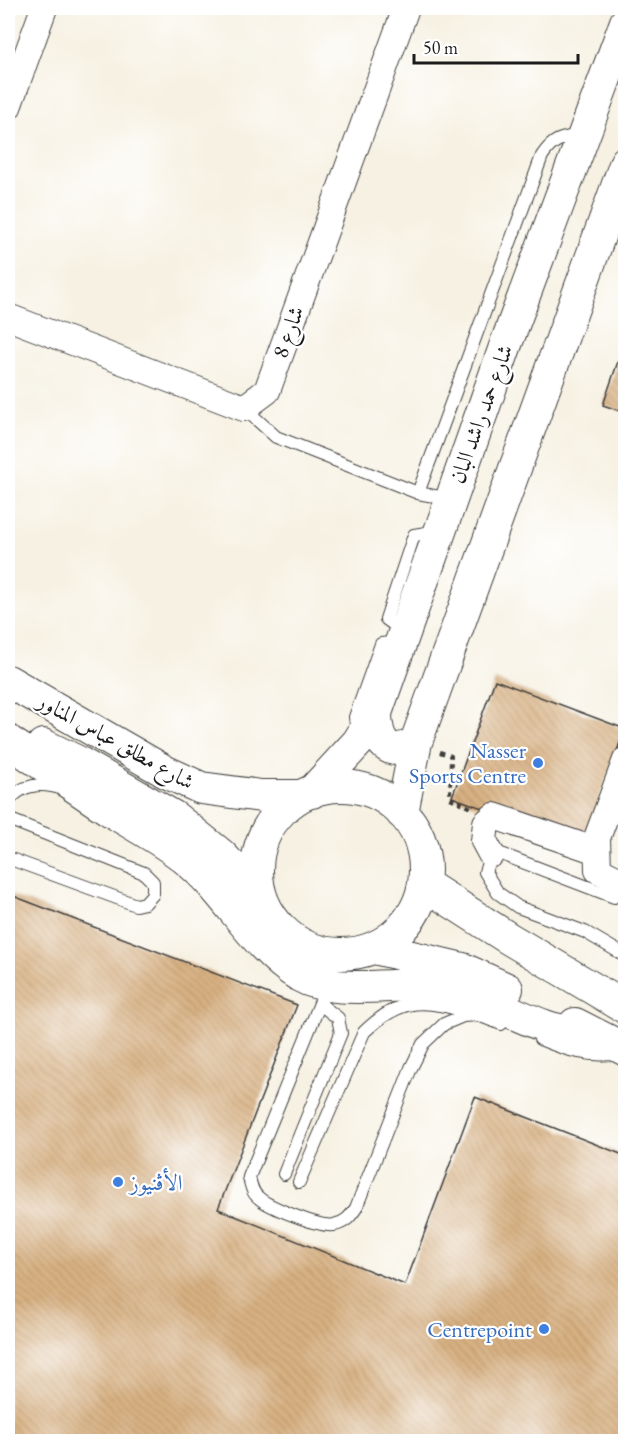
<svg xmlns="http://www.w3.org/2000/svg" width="633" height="1449" viewBox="0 0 633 1449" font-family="'EB Garamond',Amiri,serif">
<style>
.building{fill:url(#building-back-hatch)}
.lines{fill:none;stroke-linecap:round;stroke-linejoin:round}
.service-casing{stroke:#3d3c3a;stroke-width:14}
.minor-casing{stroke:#3d3c3a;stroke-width:28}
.tertiary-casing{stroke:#3d3c3a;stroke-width:34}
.path{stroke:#3d3c3a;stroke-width:4;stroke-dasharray:4.5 4.5;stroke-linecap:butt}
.service{stroke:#fff;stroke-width:12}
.minor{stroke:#fff;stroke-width:26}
.tertiary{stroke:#fff;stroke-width:32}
.shop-dot{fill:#3f7fe0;stroke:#fff;stroke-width:2}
.labels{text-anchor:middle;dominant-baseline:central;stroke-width:4.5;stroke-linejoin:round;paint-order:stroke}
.street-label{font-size:22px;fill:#1c1c1c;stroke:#fff}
.shop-label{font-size:22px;fill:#366cbe;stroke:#fff;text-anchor:end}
</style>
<defs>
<pattern id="building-back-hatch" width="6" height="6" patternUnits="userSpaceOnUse" patternTransform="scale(1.5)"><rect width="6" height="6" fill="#d8b182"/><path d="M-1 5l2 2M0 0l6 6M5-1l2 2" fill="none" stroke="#b99870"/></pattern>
</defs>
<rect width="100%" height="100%" fill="#fff"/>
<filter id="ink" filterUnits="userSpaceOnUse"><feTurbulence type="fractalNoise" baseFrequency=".0167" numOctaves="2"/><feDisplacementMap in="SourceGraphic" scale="12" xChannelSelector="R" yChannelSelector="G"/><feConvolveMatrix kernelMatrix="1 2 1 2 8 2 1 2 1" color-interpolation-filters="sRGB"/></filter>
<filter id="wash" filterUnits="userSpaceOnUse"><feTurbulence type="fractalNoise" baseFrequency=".008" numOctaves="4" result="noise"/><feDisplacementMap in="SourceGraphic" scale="24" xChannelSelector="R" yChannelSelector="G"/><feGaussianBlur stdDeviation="1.35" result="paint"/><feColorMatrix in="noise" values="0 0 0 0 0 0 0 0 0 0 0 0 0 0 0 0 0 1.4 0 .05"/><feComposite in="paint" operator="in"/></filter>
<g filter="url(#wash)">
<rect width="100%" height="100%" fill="#f6f1e2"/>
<g id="blocks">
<path class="building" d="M625 341H626V413L603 405Z
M495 680 625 729 582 845 452 797Z
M8 894 297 1005 218 1209 405 1285 475 1097 626 1156V1442H8Z"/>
</g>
</g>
<g filter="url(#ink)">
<use href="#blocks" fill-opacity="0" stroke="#3d3c3a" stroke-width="1.5"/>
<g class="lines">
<defs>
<path id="service" d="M244 408 276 437 418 493 450 499
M418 493 542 156C554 138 562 138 583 135
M404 632 386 619 414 535 438 531
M357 733 355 717 381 644 400 642
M8 802C21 784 42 782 63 789
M8 819 144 873 153 882V894L145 903 136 905 8 858
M621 882 614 897 499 853 491 854 485 872 498 893 518 907 585 932 626 956
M327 986 249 1177C251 1185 252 1193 259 1198 269 1207 321 1228 334 1225 345 1223 350 1217 356 1208L411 1068 423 1044 444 1024 463 1016 478 1015 501 1024
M540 1039C566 1050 590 1058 618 1053
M284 1174 341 1033 338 1018 320 1004
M299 1182 364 1032C403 995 425 999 474 1014"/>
<path id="minor" d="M8 107 44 8
M8 317 244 408 267 391 406 8
M626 760 597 838 598 870 626 884
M491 854 484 841 486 823 494 816 597 851"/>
<path id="tertiary" d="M8 681 166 772 201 788 261 796H299
M376 713C376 741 388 760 416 742
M8 741C43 764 77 789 113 812 137 827 164 841 186 859 228 893 253 947 300 976 335 996 394 982 434 986 474 991 508 1013 545 1026 560 1032 579 1032 595 1034
M43 745 80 763 174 817 220 854 261 896
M257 870a84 84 0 1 1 168 0a84 84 0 1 1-168 0Z
M312 792 358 742 376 713 506 344 626 22
M402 813 416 742 626 162
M424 884 508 938 626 1008
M374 948 463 969 507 989
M575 1024 626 1050"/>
</defs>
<use href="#service" class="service-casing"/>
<use href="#minor" class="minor-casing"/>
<use href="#tertiary" class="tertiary-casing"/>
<path class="path" d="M440 752 451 756 450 798 471 808"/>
<use href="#service" class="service"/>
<use href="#minor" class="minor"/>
<use href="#tertiary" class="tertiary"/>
</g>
</g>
<g class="shop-dot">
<circle cx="538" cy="763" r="6"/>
<circle cx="118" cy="1182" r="6"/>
<circle cx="544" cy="1329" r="6"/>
</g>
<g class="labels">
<g class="street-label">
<text transform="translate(288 332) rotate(-70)">شارع 8</text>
<text transform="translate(481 414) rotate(-70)">شارع حمد راشد البان</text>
<text transform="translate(116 741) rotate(29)">شارع مطلق عباس المناور</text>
</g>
<g class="shop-label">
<text x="526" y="750">Nasser<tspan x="526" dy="25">Sports Centre</tspan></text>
<text x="130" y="1182" text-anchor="start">الأڤنيوز</text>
<text x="532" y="1329">Centrepoint</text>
</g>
</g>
<rect width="633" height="1449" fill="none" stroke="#fff" stroke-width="30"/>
<path d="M414 54v9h164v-9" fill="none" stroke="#1c1c1c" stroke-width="3"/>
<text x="423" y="54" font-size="18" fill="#1c1c1c" stroke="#ffffff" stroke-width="4.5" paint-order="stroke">50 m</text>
</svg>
